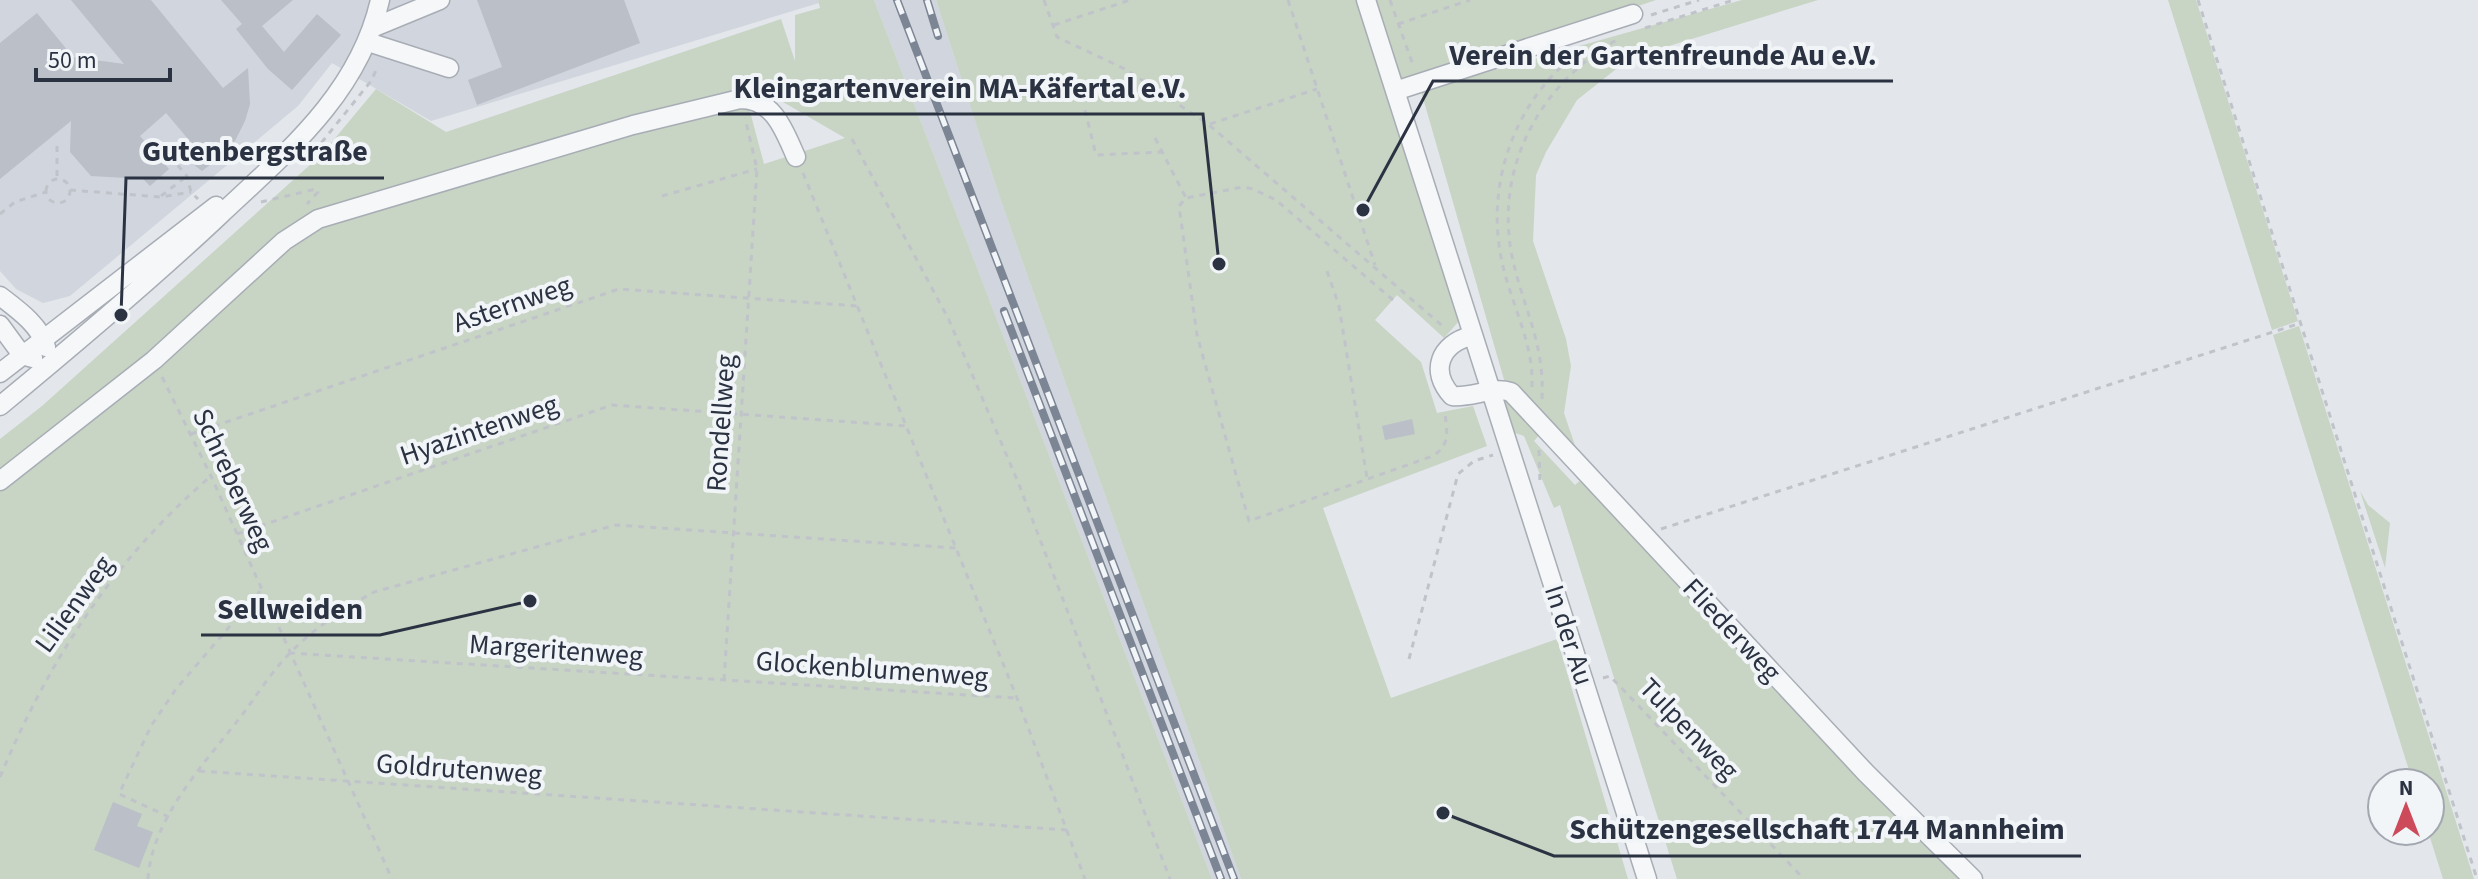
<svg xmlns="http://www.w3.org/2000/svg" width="2478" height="879" viewBox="0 0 2478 879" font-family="'Source Sans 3',sans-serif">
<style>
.built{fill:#d1d5dd}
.green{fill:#c8d4c4;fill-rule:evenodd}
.building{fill:#babfc8}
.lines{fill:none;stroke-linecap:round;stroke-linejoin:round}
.minor-casing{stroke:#a8adb5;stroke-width:21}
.path{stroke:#c0c4ca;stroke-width:3;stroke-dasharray:6 6;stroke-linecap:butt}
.minor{stroke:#f5f7f9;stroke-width:18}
.rail-casing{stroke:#7c8594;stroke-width:8}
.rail{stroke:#f2f5f8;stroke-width:5;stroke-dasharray:15;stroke-linecap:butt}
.labels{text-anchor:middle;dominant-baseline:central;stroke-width:8;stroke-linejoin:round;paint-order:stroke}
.street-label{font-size:28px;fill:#2b3343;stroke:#f2f5f8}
.leader{fill:none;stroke:#2b3343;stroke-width:3}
.callout-dot{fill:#2b3343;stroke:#f2f5f8;stroke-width:3}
.callout-label{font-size:30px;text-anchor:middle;font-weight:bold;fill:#2b3343;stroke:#f2f5f8;stroke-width:8;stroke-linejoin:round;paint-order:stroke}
</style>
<rect width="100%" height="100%" fill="#e3e6eb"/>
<path class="built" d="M0 0H818L819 3 431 121 332 63 298 106 70 296 43 303 16 289 0 271Z
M874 0H936L999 195 1241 879H1212Z"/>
<path class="green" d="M818 0H874L1212 879H0V489L286 249 321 226 636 129 748 104 764 164 845 138 783 102 738 90 331 208 0 472V439L42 406 321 155 376 89 446 132 781 19 795 61V15L820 8Z
M936 0H1656L1387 90 1460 320 1444 338 1397 295 1375 320 1421 362 1437 413 1473 406 1487 446 1323 508 1391 698 1557 639 1628 879H1241L999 195Z
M1742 0H1818L1630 58 1577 100 1546 152 1536 175 1533 241 1566 339 1571 366 1564 413 1587 481 1963 879H1677L1560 505 1554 508 1524 436 1509 431 1499 401 1509 397 1421 91ZM1541 433 1583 478 1575 485 1534 441Z
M2168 0H2196L2298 321 2272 330Z
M2299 326 2474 879H2443L2428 831 2430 783H2413L2273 335Z
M2360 491 2368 505 2390 523 2385 568Z"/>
<path class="building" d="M71 0H151L223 88 248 68 250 104 245 121 235 141 219 158 202 171 189 161 194 146 166 113 140 136 169 169 150 186 143 179 91 176 70 152 71 121 0 179V43L37 13 73 57 124 64Z
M221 0H293L262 26 284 52 317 14 341 35 292 90 268 69 236 29 242 24Z
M477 0H624L640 43 477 105 468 80 502 67Z
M1412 419 1415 434 1385 440 1382 426Z
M113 802 142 814 137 826 153 832 139 868 94 850Z"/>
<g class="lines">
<defs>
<path id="minor" d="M1366 0 1647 879
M372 28 440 0
M368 42 449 68
M1395 91 1633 14
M0 296C17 309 40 325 46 347
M0 325 22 355 33 358
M1471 336C1440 344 1429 371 1452 396 1473 398 1491 386 1511 392L1866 773 1973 879
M0 373 216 206
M0 406C75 344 149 282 220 215 287 152 359 93 380 0
M0 481 154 360 284 241 318 219 633 125 740 99C774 99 784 130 796 157"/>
</defs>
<use href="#minor" class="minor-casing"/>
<path class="path" d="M1044 0 1057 37 1125 69 1208 124 1446 329
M1288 0 1375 265
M1390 0 1413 65
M2198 0 2477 879
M1651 15 1699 0
M1398 24 1470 0
M1054 25 1130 0
M1645 28 1734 0
M1085 110 1096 155 1163 152
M1210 124 1317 89
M1155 138 1186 198
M852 139 949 320 1018 482 1170 879
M57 146V179
M162 147 187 176 191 192 198 199
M314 152 371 81 378 66
M803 173 1017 698 1085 879
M46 191a12 12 0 1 1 24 0a12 12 0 1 1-24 0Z
M70 190 161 197 191 192
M161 196 187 176
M662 196 757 169
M261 202 316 189 318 192 307 204
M0 214 15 202 46 192
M1327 271 1339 306 1367 478
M1393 300 1276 200 1253 189 1243 187 1186 198 1179 206 1197 335 1249 521 1433 456C1452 443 1446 431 1445 411
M162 377 211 476 392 879
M1532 387C1534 343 1511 304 1502 262 1485 184 1514 102 1577 53
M1542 399C1545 340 1521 305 1511 251 1496 162 1543 81 1620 38
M191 434 619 289 858 306
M1539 450 1540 483
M1661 529 2301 323
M237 534 612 405 907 426
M289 653 1016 698
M1409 659 1458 474 1474 461 1493 455
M1603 678 1610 676 1804 879
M724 680 757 169 745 118
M199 771 1067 830
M0 777C49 660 114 559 211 476
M169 817 119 794 151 726 176 689 260 591
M148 879C152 816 208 760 245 711 259 692 273 670 290 653 313 629 345 608 374 592L616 525 956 548"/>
<use href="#minor" class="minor"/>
<defs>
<path id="rail" d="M897 0 1234 879
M927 0 938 36
M1004 311 1221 879"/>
</defs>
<use href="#rail" class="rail-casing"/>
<use href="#rail" class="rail"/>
</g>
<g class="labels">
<g class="street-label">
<text transform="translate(512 304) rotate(-19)">Asternweg</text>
<text transform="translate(721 423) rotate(-86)">Rondellweg</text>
<text transform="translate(479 430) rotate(-19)">Hyazintenweg</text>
<text transform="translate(233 480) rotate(65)">Schreberweg</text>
<text transform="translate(74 604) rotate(-54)">Lilienweg</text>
<text transform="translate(1732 630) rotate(47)">Fliederweg</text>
<text transform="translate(1569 635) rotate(72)">In der Au</text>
<text transform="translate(556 650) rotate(4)">Margeritenweg</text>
<text transform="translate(872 669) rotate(4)">Glockenblumenweg</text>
<text transform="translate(1689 729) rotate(46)">Tulpenweg</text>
<text transform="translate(459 769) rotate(4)">Goldrutenweg</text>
</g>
</g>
<path class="leader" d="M1363 210L1433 81H1893M1219 264L1203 114H718M121 315L126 178H384M530 601L380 635H201M1443 813L1554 856H2081"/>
<g class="callout-dot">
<circle cx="1363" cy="210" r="8"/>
<circle cx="1219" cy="264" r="8"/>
<circle cx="121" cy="315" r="8"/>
<circle cx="530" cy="601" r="8"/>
<circle cx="1443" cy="813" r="8"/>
</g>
<g class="callout-label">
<text x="1663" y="65">Verein der Gartenfreunde Au e.V.</text>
<text x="960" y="98">Kleingartenverein MA-Käfertal e.V.</text>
<text x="255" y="161">Gutenbergstraße</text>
<text x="290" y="619">Sellweiden</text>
<text x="1817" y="839">Schützengesellschaft 1744 Mannheim</text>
</g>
<g transform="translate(2406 807)"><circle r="38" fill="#f2f5f8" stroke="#a2a7b0" stroke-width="2"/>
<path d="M0-6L14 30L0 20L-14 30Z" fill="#cd4a5b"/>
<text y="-12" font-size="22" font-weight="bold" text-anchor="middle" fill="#2b3343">N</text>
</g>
<path d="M36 68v12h134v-12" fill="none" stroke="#2b3343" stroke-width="4"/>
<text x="48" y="68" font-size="24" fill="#2b3343" stroke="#f2f5f8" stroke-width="6" paint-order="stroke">50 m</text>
</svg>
